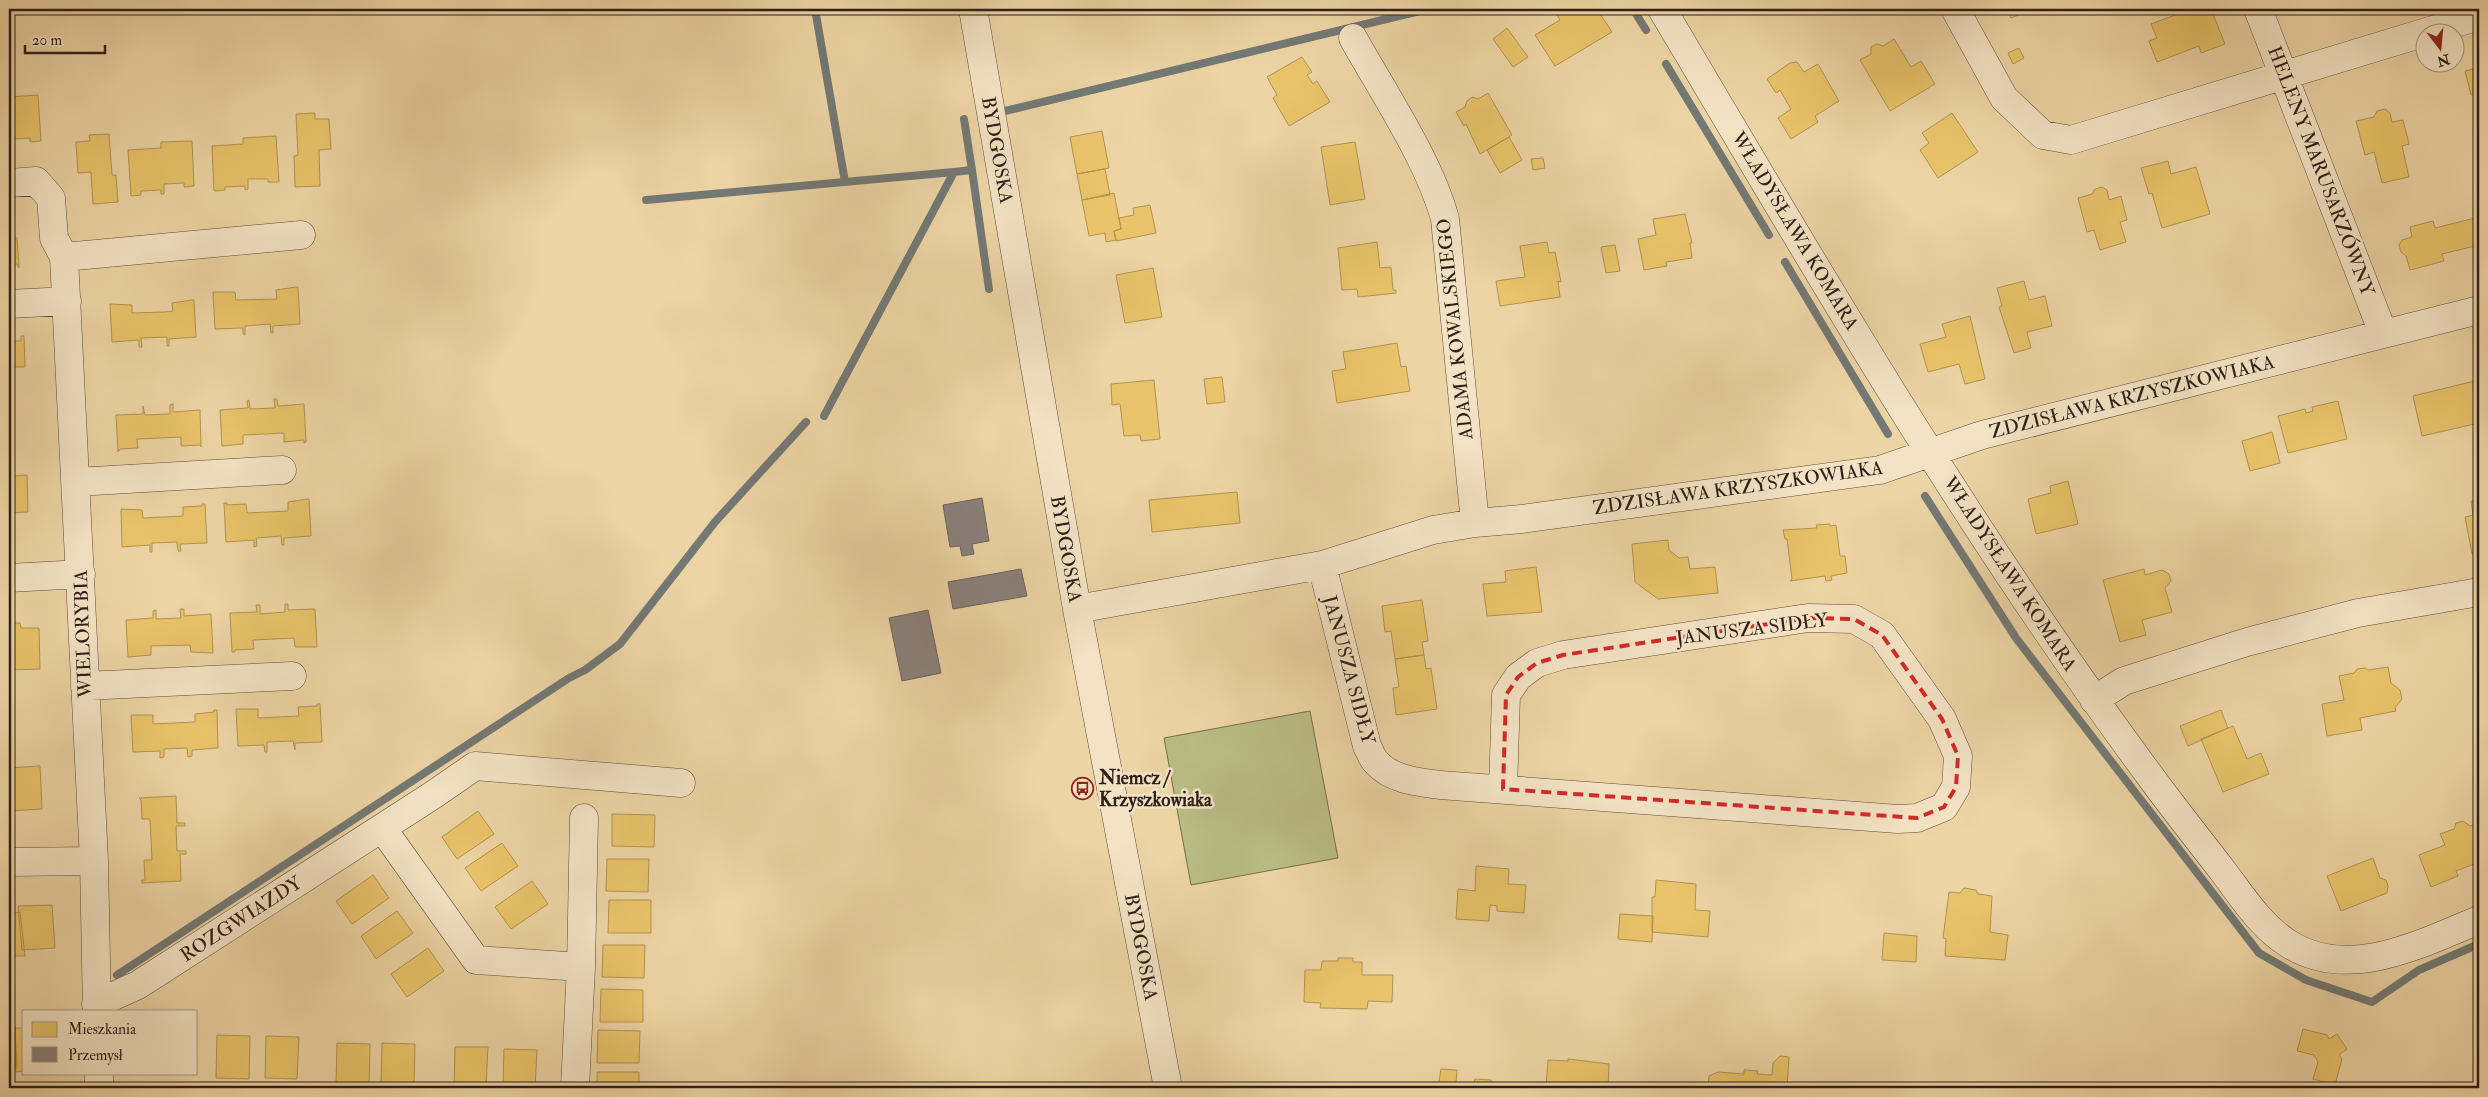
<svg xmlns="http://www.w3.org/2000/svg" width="2488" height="1097" viewBox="0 0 2488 1097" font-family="'IM FELL Double Pica',serif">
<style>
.green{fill:#b9bc85;stroke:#746e4e}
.homes{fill:#e9c46a;stroke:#b19251}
.industry{fill:#8a817c;stroke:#6f645e}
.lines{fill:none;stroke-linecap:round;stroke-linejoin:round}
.stream{stroke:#737975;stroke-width:8}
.minor-casing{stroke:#5e4c3b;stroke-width:29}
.minor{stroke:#f3e3c4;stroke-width:28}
.marked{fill:none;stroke:#d62828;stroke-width:4;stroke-dasharray:10 6;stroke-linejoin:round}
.labels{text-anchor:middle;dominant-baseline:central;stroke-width:5;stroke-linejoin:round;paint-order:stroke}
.street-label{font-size:19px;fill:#2f1f18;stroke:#f3e3c4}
.poi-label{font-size:19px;font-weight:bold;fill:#2f1f18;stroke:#f3e3c4;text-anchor:start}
</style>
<rect width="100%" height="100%" fill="#edd4a4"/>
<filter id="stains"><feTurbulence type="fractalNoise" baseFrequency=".004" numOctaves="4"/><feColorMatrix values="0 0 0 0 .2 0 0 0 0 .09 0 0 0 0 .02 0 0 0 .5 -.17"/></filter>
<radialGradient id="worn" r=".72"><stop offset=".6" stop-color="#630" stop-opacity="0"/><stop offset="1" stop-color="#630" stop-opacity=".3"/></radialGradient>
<path class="green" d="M1310 711 1338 858 1191 885 1164 738Z"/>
<path class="homes" d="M1559 9H1577L1581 15 1591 9H1597L1612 32 1555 66 1535 35 1560 20 1555 11Z
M2007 9H2034L2011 18Z
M2191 9H2211L2225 44 2201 53 2199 46 2157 62 2149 41 2157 38 2151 24Z
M1507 28 1528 57 1513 67 1493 39Z
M1894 39 1911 67 1921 61 1935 84 1890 111 1860 60 1871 54V47L1877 44 1883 46Z
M2019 48 2024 58 2013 64 2008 53Z
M1302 57 1312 72 1307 75 1313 84 1317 81 1330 102 1289 126 1273 98 1277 95 1267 77Z
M1797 62 1804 72 1818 64 1839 101 1815 116 1818 122 1791 139 1778 118 1791 109 1780 90 1776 93 1767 79 1790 63Z
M2479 68V93L2471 95 2465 71Z
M1488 93 1512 135 1480 154 1466 124 1464 126 1456 112 1465 107 1467 101 1472 97 1478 99Z
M38 95 41 141 30 142V138L10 139 9 149V97Z
M2385 109 2390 113 2392 122 2403 120 2409 144 2402 146 2409 177 2382 183 2374 152 2365 155 2356 121 2374 117 2377 111Z
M315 113V119H329L331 149 319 150 320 186 295 187 294 156 298 155 296 114Z
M1952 113 1978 152 1938 178 1920 150 1929 143 1922 133Z
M1102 131 1109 168 1077 174 1070 137Z
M109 134 112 175H116L118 202 93 204 91 172 78 173 76 142 90 141 89 135Z
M276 136 279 182H268V179H248V189L245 190V186L225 187V190L214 191 212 146 243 144V138Z
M1509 137 1522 160 1500 173 1487 150Z
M192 141 194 186 184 187V183L164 184V194H161V190L141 191V195L131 196 128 150 161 148V142Z
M1355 142 1365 199 1330 205 1321 147Z
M1543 158 1545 168 1533 170 1531 159Z
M2168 161 2171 174 2196 167 2210 214 2162 228 2152 193 2149 194 2141 168Z
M1105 169 1110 195 1082 200 1077 174Z
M2102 187 2107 190 2109 200 2121 196 2127 220 2120 222 2126 242 2100 250 2094 230 2087 232 2078 198 2092 194 2095 189Z
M1114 193 1121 229 1114 231 1116 240 1106 242 1105 233 1089 236 1082 200Z
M1150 205 1156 233 1116 241 1114 231 1121 229 1119 218 1134 215 1133 208Z
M2479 210V245L2442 254 2444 261 2410 270 2406 256 2401 252 2399 245 2402 240 2412 237 2410 227 2433 221 2435 228 2475 218 2473 211Z
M1685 214 1692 243H1690L1692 258 1666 262 1667 266 1644 270 1638 239 1656 235 1653 219Z
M9 238H17L19 268 17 264H9Z
M1377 242 1380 268 1391 267 1393 290H1396V293L1358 297 1357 289 1342 290 1338 248Z
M1547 242 1549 253 1555 252 1561 282 1558 281 1560 297 1500 306 1496 281 1525 277 1520 246Z
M1615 245 1620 271 1606 273 1601 247Z
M1153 268 1162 317 1125 323 1116 275Z
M2024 281 2029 300 2045 296 2052 326 2027 332 2031 348 2014 353 1999 307 2002 306 1997 288Z
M296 287H298L300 324 273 326V333H271L270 324 245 326V335L243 334V328L215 329 213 292H235L236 300 277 299 276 290Z
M192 300H194L196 337 169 339V346H167V337L141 338 142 347H139V340L112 342 110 304 132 305V313L165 312 173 311 172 303Z
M1970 316 1985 379 1965 384 1959 364 1928 372 1920 344 1946 337 1942 324Z
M21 336H24L25 367H11L12 375H9V341H21Z
M1397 343 1401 367 1406 366 1410 391 1337 403 1332 371 1346 369 1343 352Z
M1222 377 1225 402 1207 404 1204 379Z
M1154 380 1160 439 1141 441 1140 435 1124 436 1120 404 1112 405 1111 384Z
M2479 380V423L2422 436 2413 396Z
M274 399H277L278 406 304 404 306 442 304 443V440L284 442V433L243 435V444L222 446 220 410 248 408 247 401 249 400 250 409 275 408Z
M2338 401 2347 439 2288 453 2278 416 2305 409 2306 413 2313 411 2312 407Z
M173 404V412L200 410 201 447 200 445 181 446V437L137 439 138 448 120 449 118 452 116 415 143 414V406L145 415 170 414V405Z
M2272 432 2280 463 2250 471 2242 441Z
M27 475 28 512 9 513V476Z
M2068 481 2078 524 2036 534 2028 499 2051 493 2050 486Z
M2479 483V552L2472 554 2465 517 2473 515 2471 501 2477 500 2474 484Z
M1237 492 1240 523 1152 532 1149 500Z
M307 499H309L311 536 284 538V545H282L281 536 256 538 257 546 254 547V540L226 542 224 503H227V505L246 504 247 513 288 511V502Z
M202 504H205L207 543 180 544 181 551H178L177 542 152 543V552H150V545L122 547 121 509 142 510 143 518 183 516V507L202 506Z
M1830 524V526L1836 525 1840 556H1845L1847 573 1831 576 1832 580 1826 581 1825 576 1790 581 1792 579 1787 539H1785L1783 530 1817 528 1816 525Z
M1668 540 1669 550 1679 558 1688 557 1690 569 1715 567 1718 593 1658 599 1635 582 1632 544Z
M1536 567 1542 612 1487 616 1483 584 1506 582 1505 571Z
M2144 569 2145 575 2162 570 2169 574 2171 581 2165 588 2172 612 2142 620 2146 635 2120 642 2103 580Z
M1422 600 1428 641 1422 642 1424 655 1395 659 1391 631 1385 632 1382 606Z
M285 604H288V610L315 609 317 647H295L294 638 253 640 254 649 235 650V652H232L230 613 257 612 256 605H260V614L285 612Z
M180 609H184V616L211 614 213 653 191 652 190 645 151 646V655L128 657 126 620 153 618V611L156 610V619L181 618Z
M9 623H20L21 628H39L40 669 9 670Z
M1424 655 1426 669 1431 668 1437 709 1396 715 1393 688 1399 687 1395 659Z
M2388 667 2391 683 2400 690 2402 699 2395 708 2396 711 2360 718 2362 730 2327 736 2322 704 2344 700 2339 676 2354 673 2357 669 2365 668 2369 670Z
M317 704H320L322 742 295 743V750L293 741 267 742V752H265L264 745 238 746 236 709H258V718L299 716 298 707 317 706Z
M214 710H217L218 748 192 750V756L188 757 187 748 164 749V757L160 758V751L133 752 131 715H153V724L195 722V714L214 712Z
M2221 710 2228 728 2188 746 2180 726Z
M2233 726 2247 759 2261 753 2269 774 2223 792 2201 739Z
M40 766 42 809 9 811V768Z
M176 796 177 823H185V826H176L177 851H186V854H180L181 881 142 883V880H145L144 860H152L150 819H142L141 800 139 798Z
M478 811 494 834 457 859 442 837Z
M612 814 655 815 654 847 612 846Z
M2463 821 2470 826 2479 823V862L2456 871 2458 876 2431 887 2419 855 2445 845 2440 834 2454 829 2456 823Z
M502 843 518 866 481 891 465 868Z
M2373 858 2380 878 2386 880 2388 886 2387 893 2341 911 2327 876Z
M607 859H649L648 892 606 891Z
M1476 866 1509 869 1508 884 1526 885 1524 913 1497 911V906L1490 905 1489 921 1456 919 1458 889 1475 891Z
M373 875 389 898 352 924 336 901Z
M1656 880 1696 884 1695 910 1710 911 1708 937 1652 932V897H1655Z
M532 881 548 904 511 929 495 907Z
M1964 888 1976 890 1978 894 1992 896 1990 932 2008 935 2005 960 1945 956 1946 939 1943 938 1949 892 1960 893Z
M609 900H651V933H608Z
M52 905 55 948 22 950 18 906Z
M397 911 413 933 376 959 361 936Z
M20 912 25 956H9V913Z
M1620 914 1653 916 1652 942 1618 939Z
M1884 933 1917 936 1916 962 1882 960Z
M603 945H645L644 978 602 977Z
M428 948 444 971 407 997 391 974Z
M1338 958H1353V962H1362V975H1393L1392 1002 1368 1001 1367 1009 1320 1008 1321 1003 1304 1002 1305 970H1321L1322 961H1338Z
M601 989 643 990V1022H600Z
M9 1025H15L17 1068H9Z
M14 1028H24V1071L16 1072Z
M2303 1029 2327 1035 2329 1039 2337 1034 2347 1049 2339 1055 2342 1059 2335 1085 2313 1079 2318 1062 2314 1055 2297 1051Z
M598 1030 640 1031 639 1063H597Z
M217 1035 250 1036 249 1079 216 1078Z
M266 1036 299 1037 297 1079 265 1078Z
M337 1043 370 1044 369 1086 336 1085Z
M382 1043 415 1044 414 1086 381 1085Z
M455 1047H488L486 1088H454Z
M504 1049 537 1050 535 1088H503Z
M1780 1056 1789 1057 1787 1088H1708L1709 1076 1718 1072 1744 1074V1070L1758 1071 1757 1074 1772 1075 1773 1063Z
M1568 1059 1609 1064 1608 1088H1546L1548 1060 1568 1061Z
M1441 1069 1457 1070 1456 1083 1474 1084 1475 1079 1491 1080V1088H1438Z
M597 1072H639V1088H597Z"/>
<path class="industry" d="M982 498 989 541 972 544 974 554 962 556 960 546 950 547 943 505Z
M1021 569 1027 596 953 609 948 582Z
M928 610 941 673 902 681 889 618Z"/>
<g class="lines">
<path class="stream" d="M815 9 845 182
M1633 9 1646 30
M1666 64 1769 235
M1005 111 1428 9
M972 170 989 289
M646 200 954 172
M1785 262 1888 434
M824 416 954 172 972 170 964 119
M1925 496 2016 638 2259 953 2306 980 2372 1002 2419 970 2479 944
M117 975 569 678 585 670 620 644 715 522 806 422"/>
<defs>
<path id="minor" d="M973 9 1077 609 1168 1088
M1662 9C1817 271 1971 535 2153 780 2175 810 2199 840 2222 870 2242 896 2260 926 2289 944 2350 982 2421 943 2479 920
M1955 9 2004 98 2043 135 2071 140 2479 16
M2258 9 2383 333
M1353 38C1383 92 1429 160 1445 219L1475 523
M9 183 36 181 51 198 54 238 64 257 94 861 97 1011
M64 257 301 235
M9 304 67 301
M76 482 282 470
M1322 565 1367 746C1370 751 1372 759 1377 763 1392 780 1419 782 1440 785L1898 819 1917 818 1944 807 1956 787 1958 756 1942 719 1882 635 1854 619 1808 618 1563 655 1537 663 1518 677 1506 695 1503 789
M9 578 81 574
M1077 609 1322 565 1433 530 1475 523 1522 519 1880 470 1982 435 2479 310
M85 686 292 676
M2094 700 2124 681 2247 642 2358 613 2479 592
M382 828 476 960 581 967 575 1088
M9 862 94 861
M581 967 584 818
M96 1004 138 985 433 795 475 766 681 783
M99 1073V1088"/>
</defs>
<use href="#minor" class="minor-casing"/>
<use href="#minor" class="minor"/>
</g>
<path class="marked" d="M1808 618 1854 619 1882 635 1942 719 1958 756 1956 787 1944 807 1917 818 1503 789 1506 695 1518 677 1537 663 1563 655Z"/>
<defs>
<symbol id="bus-ring" viewBox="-11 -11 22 22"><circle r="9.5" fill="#f3e3c4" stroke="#8f2418" stroke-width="1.5"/><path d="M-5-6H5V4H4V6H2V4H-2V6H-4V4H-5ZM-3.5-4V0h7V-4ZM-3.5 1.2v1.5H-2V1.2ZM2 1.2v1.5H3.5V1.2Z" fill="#8f2418"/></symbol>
</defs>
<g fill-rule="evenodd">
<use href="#bus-ring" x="1070" y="776" width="25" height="25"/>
</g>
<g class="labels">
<g class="street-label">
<text transform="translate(997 150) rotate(80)">BYDGOSKA</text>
<text transform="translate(2321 171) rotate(69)">HELENY MARUSARZÓWNY</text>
<text transform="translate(1795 231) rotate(59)">WŁADYSŁAWA KOMARA</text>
<text transform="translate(1455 329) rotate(-96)">ADAMA KOWALSKIEGO</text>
<text transform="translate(2132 397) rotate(-14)">ZDZISŁAWA KRZYSZKOWIAKA</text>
<text transform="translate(1738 488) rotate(-8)">ZDZISŁAWA KRZYSZKOWIAKA</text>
<text transform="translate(1066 549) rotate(80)">BYDGOSKA</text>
<text transform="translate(2010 574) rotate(57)">WŁADYSŁAWA KOMARA</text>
<text transform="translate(1752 629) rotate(-7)">JANUSZA SIDŁY</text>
<text transform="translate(83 634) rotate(-92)">WIELORYBIA</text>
<text transform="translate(1349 670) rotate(75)">JANUSZA SIDŁY</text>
<text transform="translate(241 919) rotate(-33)">ROZGWIAZDY</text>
<text transform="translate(1141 947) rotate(79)">BYDGOSKA</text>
</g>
<g class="poi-label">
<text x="1099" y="778">Niemcz /<tspan x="1099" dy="22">Krzyszkowiaka</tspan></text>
</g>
</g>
<rect width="2488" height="1097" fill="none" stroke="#edd4a4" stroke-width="30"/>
<rect x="10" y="10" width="2468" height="1077" fill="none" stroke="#2f1f18" stroke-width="2.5"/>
<rect x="15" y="15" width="2458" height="1067" fill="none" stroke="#2f1f18"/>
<rect x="22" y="1010" width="175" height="65" fill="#f3e3c4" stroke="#a5957f"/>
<rect x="32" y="1022" width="25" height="15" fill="#e9c46a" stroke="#a5957f"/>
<text x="68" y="1034" font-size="15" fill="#2f1f18">Mieszkania</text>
<rect x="32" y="1047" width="25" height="15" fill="#8a817c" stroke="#a5957f"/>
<text x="68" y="1060" font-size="15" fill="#2f1f18">Przemysł</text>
<g transform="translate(2440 48) rotate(164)"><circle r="24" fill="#f3e3c4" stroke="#a5957f"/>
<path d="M0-4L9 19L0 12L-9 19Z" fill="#8f2418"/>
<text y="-8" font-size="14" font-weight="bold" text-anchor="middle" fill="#2f1f18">N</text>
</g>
<path d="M25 45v8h80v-8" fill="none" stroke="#2f1f18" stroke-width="2.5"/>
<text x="32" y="45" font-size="15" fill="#2f1f18" stroke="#f3e3c4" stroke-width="4" paint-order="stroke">20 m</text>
<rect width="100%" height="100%" filter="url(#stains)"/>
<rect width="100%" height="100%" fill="url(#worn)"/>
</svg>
